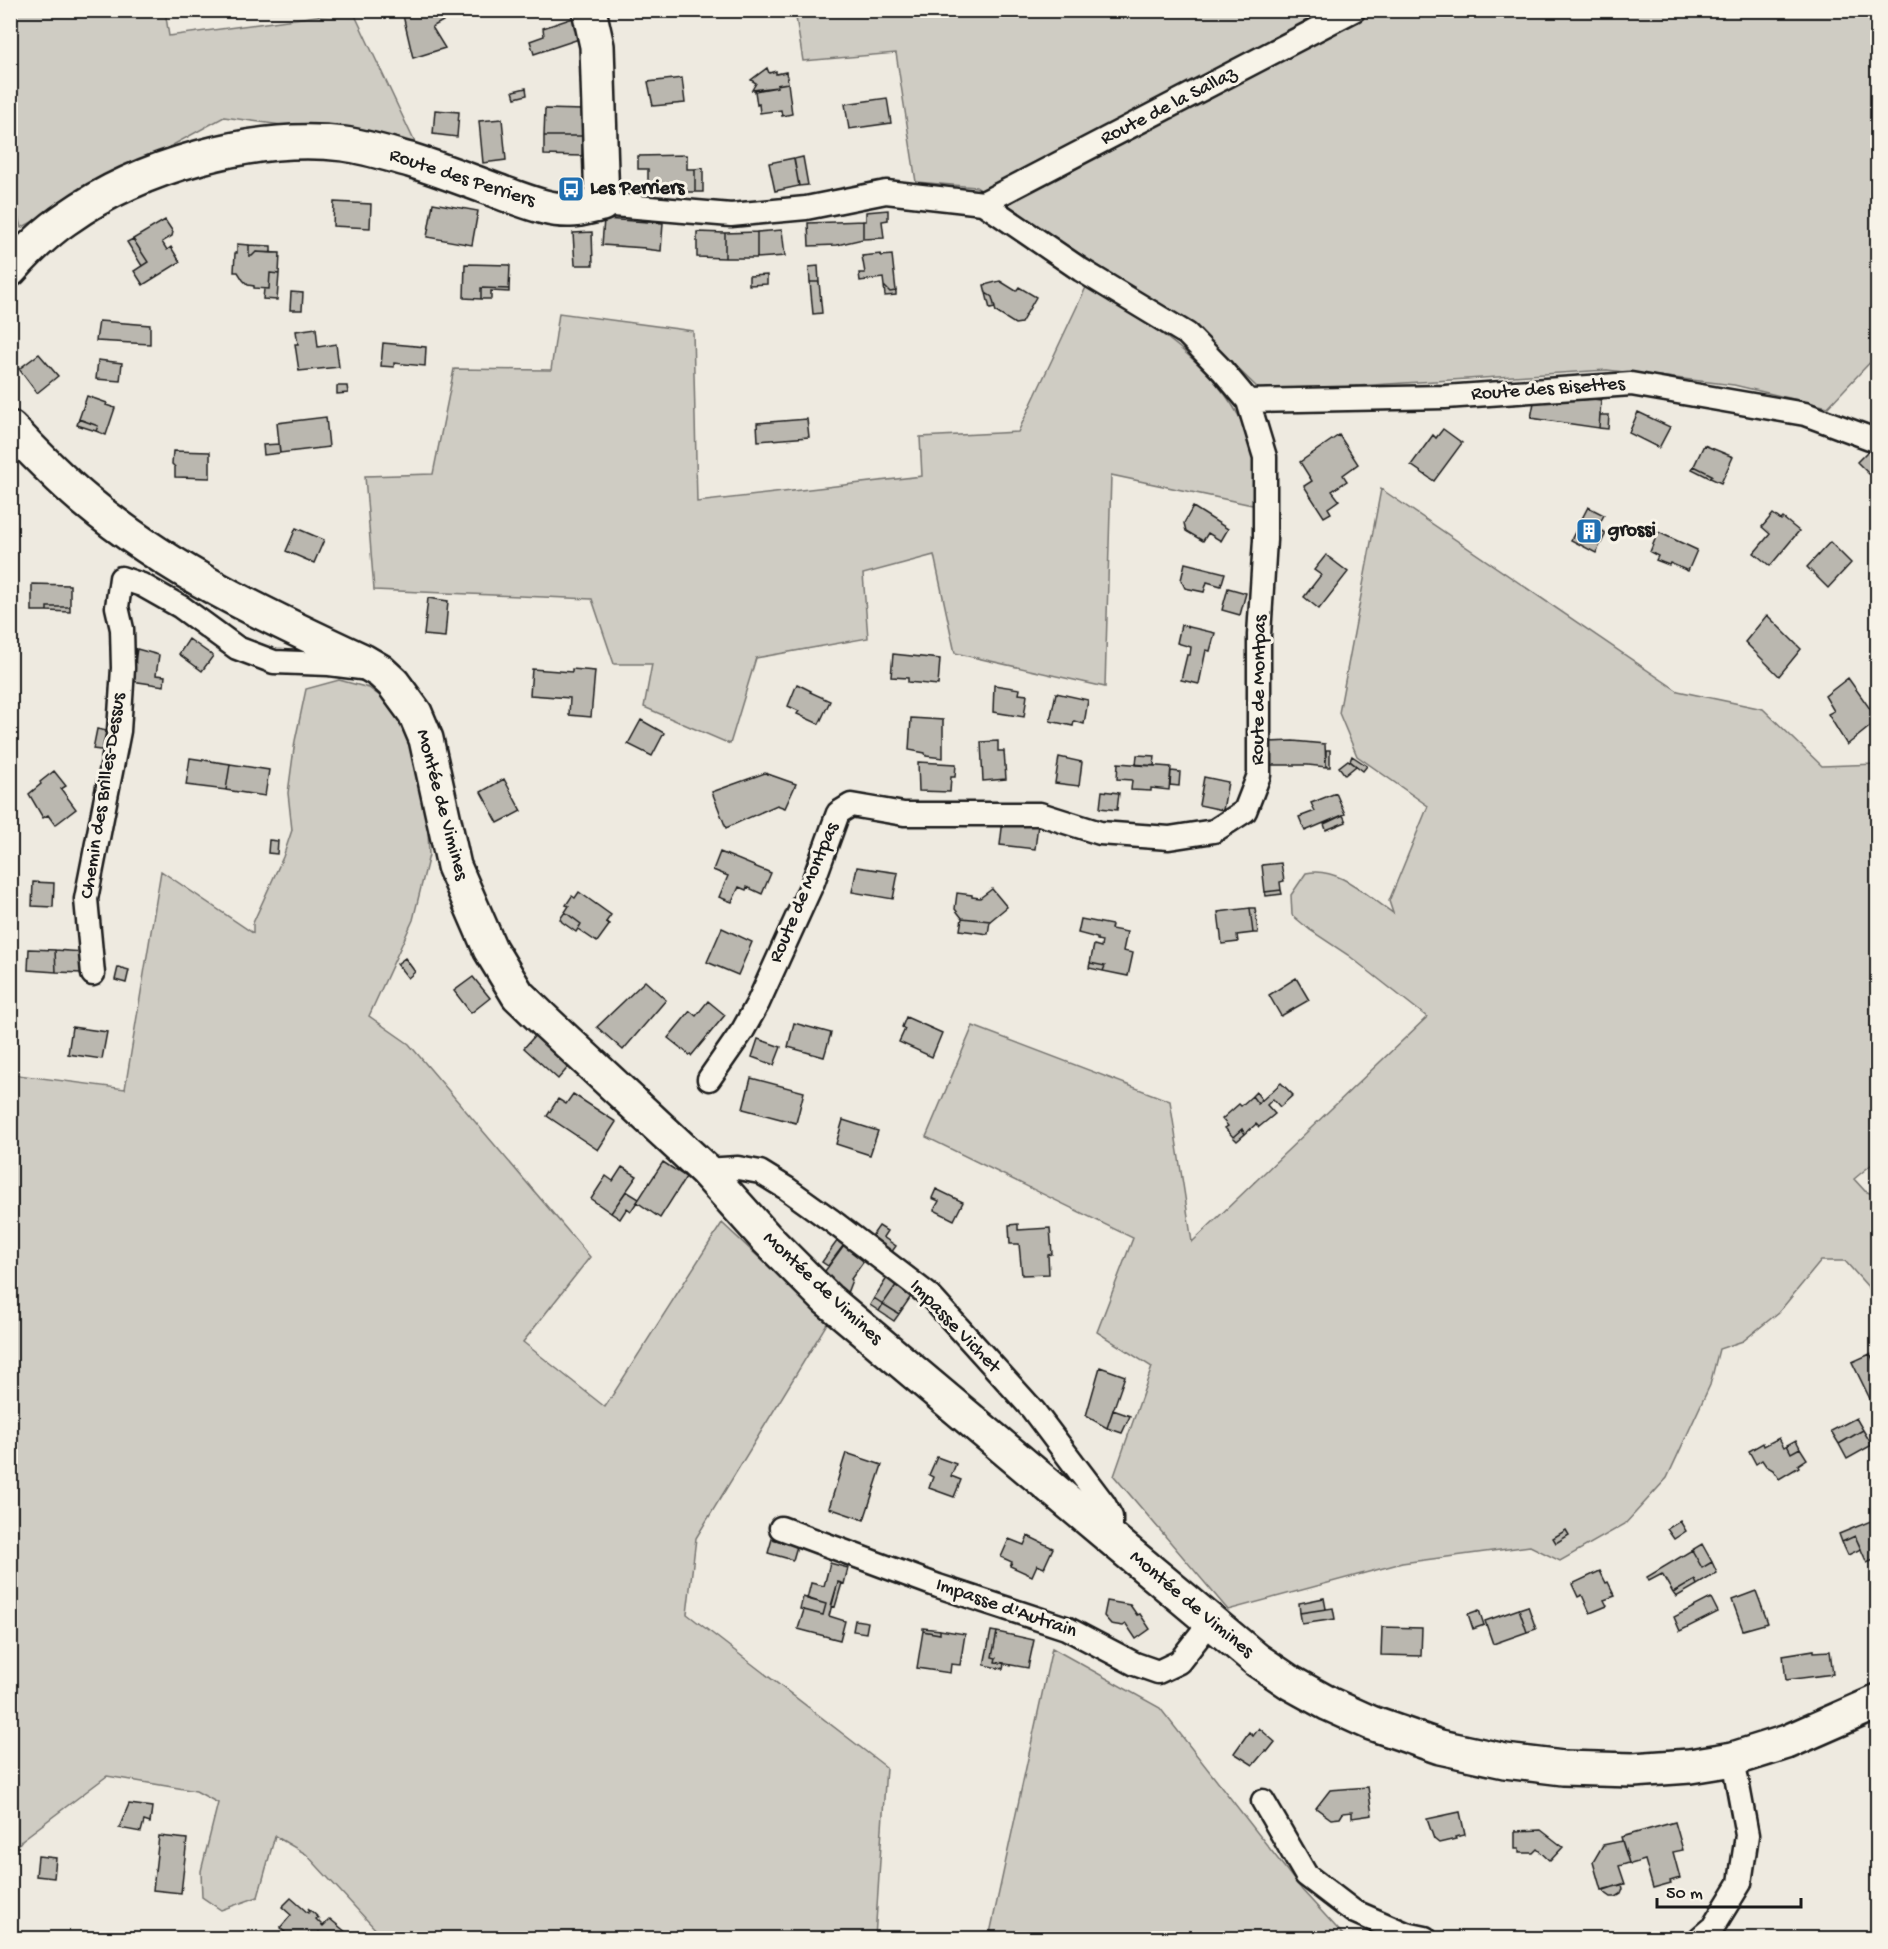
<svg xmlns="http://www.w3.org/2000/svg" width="1888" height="1949" viewBox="0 0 1888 1949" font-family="'Gochi Hand',sans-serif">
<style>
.green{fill:#cfccc3;stroke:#767470;stroke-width:1.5}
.building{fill:#bab7af;stroke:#1c1c1c;stroke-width:1.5}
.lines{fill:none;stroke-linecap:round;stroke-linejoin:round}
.street-casing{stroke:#1c1c1c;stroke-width:27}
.secondary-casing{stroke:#1c1c1c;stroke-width:38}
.street{stroke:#f7f3e8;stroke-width:22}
.secondary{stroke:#f7f3e8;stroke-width:33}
.labels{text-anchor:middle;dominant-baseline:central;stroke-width:6;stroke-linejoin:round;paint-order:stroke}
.street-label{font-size:20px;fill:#1c1c1c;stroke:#f7f3e8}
.poi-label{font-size:20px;font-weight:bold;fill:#1c1c1c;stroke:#f7f3e8;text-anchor:start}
</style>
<rect width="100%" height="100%" fill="#eeeae0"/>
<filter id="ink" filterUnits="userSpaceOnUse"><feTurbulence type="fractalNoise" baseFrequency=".0167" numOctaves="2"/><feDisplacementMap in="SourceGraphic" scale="12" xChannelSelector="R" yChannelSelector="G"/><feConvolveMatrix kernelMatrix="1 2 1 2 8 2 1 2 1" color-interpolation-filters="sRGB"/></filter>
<g filter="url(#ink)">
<path class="green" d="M10 11H165L169 36 353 11 417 147 325 131 224 117 21 228 11 189Z
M795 11H1877V355L1828 407 1734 385 1607 370 1262 392 1197 329 976 187 916 182 896 53 803 61Z
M1088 283C1152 327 1230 370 1253 450 1257 467 1256 488 1257 506L1111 475 1105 687 955 653 934 555 863 574 868 638 756 658 730 744 644 707 652 664H614L592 599 374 590 365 476 433 474 454 369 551 370 559 313 693 331 697 502 922 476 920 437 1018 432Z
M1381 489 1678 691 1763 709 1822 766 1877 764V1160L1854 1179 1865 1191 1877 1196V1297L1845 1261H1821L1779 1312 1743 1341 1719 1349 1710 1385 1667 1478 1625 1524 1560 1561 1530 1546 1402 1563 1228 1610 1114 1476 1152 1367 1097 1332 1133 1238 926 1137 973 1026 1170 1101 1192 1242 1427 1017 1348 955 1310 930 1292 915 1291 895 1306 873C1339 866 1367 896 1393 913L1389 901 1428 806 1357 756 1339 713Z
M339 680 369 688 397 709 413 743 427 802 429 855 413 920 369 1016 409 1044 590 1257 523 1342 605 1407 722 1223 828 1322 696 1538 687 1614 886 1767 875 1938H392L377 1931 306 1854 275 1836 258 1897 221 1910 202 1897 201 1871 218 1803 196 1791 107 1776 22 1840 11 1855V1074L125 1089 161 871 253 933V923L283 857 292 830 288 793 295 741 306 689Z
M1052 1648 1160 1708 1302 1890 1346 1938H989Z"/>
<path class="building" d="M449 10 450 17 432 27 445 48 413 58 402 11Z
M579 16 585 37 534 54 530 41 544 36 543 28Z
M767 68 769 73 776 71V74L786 72 788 83 777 85V87L752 90 756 83 751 80Z
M682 78 685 103 653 106 648 82Z
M788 83 792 114 782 116 781 110 760 113 759 104 757 105 755 91 777 87V85Z
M526 88 527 95 515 98 513 91Z
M887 98 891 123 849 129 845 104Z
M545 109 583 110V136H544Z
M435 110 459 112 457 137 433 134Z
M502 119 506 160 483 163 479 121Z
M544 136H583L582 156 544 155Z
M687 155V169H695V192H648V169H638V156Z
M803 157 808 185 799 186 794 159Z
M794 158 799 186 775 191 769 163Z
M703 168V192H695V169Z
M334 202 371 204 370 228 333 226Z
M433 203 478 211 472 245 427 237Z
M888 210V220L882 221 884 238 863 239V221H866V212Z
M604 219 663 223 661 251 645 249V248L602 245Z
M165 220 173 232 172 236 162 242 167 250 171 247 180 262 143 285 134 271 148 262 133 239Z
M863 221V239L837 245 809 246 808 223Z
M782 230 785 256 757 258V232Z
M592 232 593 265H575L573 233Z
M697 232 725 233V258L697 257Z
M757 232V258H725V233Z
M133 239 148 262 142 266 127 242Z
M237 244 249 245V256H252L256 252 280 253 279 274 270 273 269 289 254 288V286L248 285 243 280 238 272H234L235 253H237Z
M249 245 271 246V253L256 252 252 256H249Z
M881 254V256L892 255 896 291 890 292 884 286 883 278 860 281 859 273H865L862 256Z
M465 264 510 265 509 289 481 288V299L464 298Z
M818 266 819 282H810L809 267Z
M270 273 279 274 277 300 263 299 264 289H269Z
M767 275V284L749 285V276Z
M1000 281 1016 291 1019 287 1036 297 1021 323 1015 324 996 312 992 297 986 293 984 285Z
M810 282H819L822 313 813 314Z
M884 286 890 292 896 291V295L885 296Z
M481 288 509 289V292L491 291V299H481Z
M291 292 303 293 302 310H290Z
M986 293 992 297 995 308 990 309Z
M99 321 150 325V344L96 341Z
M316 328 318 347 336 344 339 367 299 371 295 344H298L296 331Z
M383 343 426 347 425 366 394 363V367L381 366Z
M39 354 58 376 37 393 19 369Z
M98 360 122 363 120 381 96 379Z
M337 386H347L348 393 337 394Z
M87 396 107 403 106 405 115 408 106 435 96 431 98 426 79 419Z
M1535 397 1584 398 1601 400 1599 428 1531 418Z
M1638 412 1670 427 1659 448 1629 433Z
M1600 415H1609L1608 429 1599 428Z
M326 417 329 447 280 453 277 423Z
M79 419 98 426 96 431 77 425Z
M807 419 809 437 758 441 757 423Z
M1443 429 1462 443 1434 481 1411 465 1433 435 1436 438Z
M1339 435 1358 464 1343 475 1347 481 1332 491 1339 500 1328 508 1331 513 1324 517 1304 486 1312 481 1300 462Z
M279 444 280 453 264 455 263 445Z
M1704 445 1733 457 1721 483 1710 478 1712 475 1694 466Z
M1873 446 1878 450V465L1869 474 1857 462Z
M173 451 210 452V478L175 477V467L172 464Z
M1694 466 1712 475 1710 478 1692 469Z
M1193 507 1228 529 1221 541 1208 533 1203 541 1186 531 1184 523Z
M1588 507 1604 515 1597 528 1606 533 1596 553 1571 540Z
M1773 514 1781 520 1783 518 1799 531 1770 566 1754 553 1770 534 1762 527Z
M296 528 324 540 314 563 286 551Z
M1658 532 1697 550 1688 571 1670 563 1669 565 1656 560 1658 556 1650 552Z
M1830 542 1851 563 1828 588 1807 567Z
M1326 555 1348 572 1319 609 1304 597 1321 575 1314 570Z
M1185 563 1225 573 1221 586 1207 582 1204 592 1185 588 1181 580Z
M32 584 70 585V607H47V611H32Z
M1228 588 1246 593 1240 615 1222 610Z
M428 598 448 601 445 637 424 635Z
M47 607H70V612L47 611Z
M1767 615 1801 649 1779 676 1745 642Z
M1181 625 1215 633 1210 651 1206 650 1199 684 1181 680 1187 655H1190L1191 647 1177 643Z
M189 639 213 656 202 671 179 654Z
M137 649 159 655 156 675 165 676 164 686 132 681Z
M893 654 940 659 938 685 908 682V678L891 677Z
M532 669 572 672V669L595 671 591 717 569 715 570 698 530 695Z
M1848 678 1878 720 1847 745 1828 714 1834 711 1825 696Z
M797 684 811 691 810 692 830 701 819 724 797 714 799 711 788 706Z
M994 685 1020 689 1019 694 1027 695 1024 717 993 712Z
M1056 693 1088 700 1084 724 1074 721 1073 726 1050 721Z
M911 718 943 720V758L926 756 925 753 909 750Z
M641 720 664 733 652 756 628 744Z
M97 729 112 732 108 751 93 749Z
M998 741V751H1004L1006 779 983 781 981 742Z
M1293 741 1325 744 1326 767 1308 765H1270L1269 742Z
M1326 750H1330V767H1326Z
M1137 755 1155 756 1154 766 1136 765Z
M1352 756 1367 766 1363 771 1350 761Z
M1059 757 1082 762 1079 786 1055 783Z
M190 758 230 764 226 790 186 785Z
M1348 760 1356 766 1345 775 1339 767Z
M918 762 956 764 955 777H951L950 792 919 791Z
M1118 763 1171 767 1169 790 1151 788V791L1131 790 1132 780 1117 779Z
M230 764 269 770 265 796 226 790Z
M54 771 66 786 61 789 76 809 55 825 48 815 43 818 29 794 41 784 40 782Z
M1171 771 1180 772 1179 786 1170 785Z
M765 773 796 784 785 808 777 805 726 828 712 792Z
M1204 777 1228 782 1223 810 1199 805Z
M504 779 521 811 498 823 481 792Z
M1102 791 1119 793 1117 810 1100 808Z
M1336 793 1345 814 1305 831 1299 817 1315 811 1311 803Z
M1343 815 1346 822 1326 830 1324 824Z
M1003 820 1038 824 1035 849 1000 845Z
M269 840 278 841 277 854 268 853Z
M720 852 771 873 762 894 747 887 746 890 739 887 732 902 719 897 728 876 713 870Z
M1281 863 1284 881 1280 882 1281 890 1265 892 1262 865Z
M857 867 898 873 893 899 852 892Z
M33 882 54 883 53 907 32 906Z
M992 889 1007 907 990 921 962 918 955 909 957 893 972 895V897L980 898Z
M1281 890 1282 894 1266 896 1265 892Z
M579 892 611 915 606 922 610 924 597 942 578 929 581 924 565 912 569 906 566 905 572 896 575 898Z
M1250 908H1255L1258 933H1253Z
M1250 908 1253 933 1237 935 1238 942 1222 944 1218 912Z
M565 912 581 924 576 932 562 922 560 919Z
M962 918 990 921 988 934 960 930Z
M1081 919 1112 925 1111 929 1127 932 1123 951 1133 953 1128 976 1103 971 1105 966 1090 963 1094 945 1101 947 1102 941 1097 940V938L1078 933Z
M722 928 752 942 738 975 707 962Z
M29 949 55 950 56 972 28 970Z
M55 950 83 952V973L56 972Z
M405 958 415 972 408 978 397 964Z
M1090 963 1105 966 1103 971 1089 968Z
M118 967 129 970 126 983 115 980Z
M473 977 490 998 471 1013 454 991Z
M1296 978 1309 1000 1281 1016 1269 995Z
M645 981 666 1000 623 1050 597 1027Z
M708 1001 725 1015 691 1056 668 1038 690 1011 696 1016Z
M906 1017 942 1033 932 1057 899 1042 905 1029 902 1027Z
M794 1023 831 1033 824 1057 788 1047Z
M72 1027 107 1032 102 1059 68 1054Z
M539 1031 572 1063 558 1079 524 1048Z
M758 1039 781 1047 774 1065 752 1057Z
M751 1078 804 1092 796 1123 743 1109Z
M1281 1083 1293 1095 1280 1107 1273 1099 1267 1105 1275 1114 1259 1127 1256 1124 1245 1134 1242 1129 1233 1137 1225 1128 1228 1126 1222 1119 1239 1104 1241 1106 1252 1096 1258 1104Z
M1256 1092 1262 1100 1258 1104 1252 1096Z
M573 1094 616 1122 598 1150 547 1116 558 1099 566 1104Z
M843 1120 878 1131 870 1155 836 1144Z
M1242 1129 1245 1134 1237 1141 1233 1137Z
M663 1162 686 1177 660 1218 637 1202Z
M622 1167 637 1176 611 1213 591 1199 606 1176 613 1181Z
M936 1189 963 1202 954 1220 934 1210 939 1201 932 1198Z
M626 1191 639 1199 631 1211 627 1208 620 1219 611 1213Z
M1018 1224V1230L1050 1228 1052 1254 1048 1255 1049 1274 1022 1275 1019 1244H1010L1009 1225Z
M879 1226 887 1231 883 1237 896 1246 891 1253 878 1244 879 1243 870 1239Z
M840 1237 846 1242 828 1266 822 1262Z
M846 1242 867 1257 851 1279 852 1280 847 1293 844 1291 840 1297 820 1278Z
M889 1275 899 1281 883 1304 874 1298Z
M899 1281 914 1292 899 1314 883 1304Z
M874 1298 883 1304 879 1311 870 1305Z
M883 1304 899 1314 894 1321 879 1311Z
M1870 1354 1878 1369V1402L1873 1405 1852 1362Z
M1100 1367 1125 1376 1107 1428 1086 1416Z
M1113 1410 1130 1416 1122 1433 1107 1428Z
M1856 1418 1863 1430 1839 1444 1831 1431Z
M1863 1430 1872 1445 1847 1459 1839 1444Z
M1779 1438 1784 1447 1787 1445 1791 1453 1800 1448 1807 1459 1798 1465 1799 1467 1779 1479 1773 1470 1766 1466 1762 1460 1756 1464 1749 1451 1763 1443 1764 1446Z
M1796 1440 1800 1448 1791 1453 1787 1445Z
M846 1453 882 1465 864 1520 829 1508Z
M937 1457 956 1464 951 1476 961 1480 954 1497 929 1488 933 1477 929 1475Z
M1878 1518V1558L1867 1563 1855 1536 1842 1542 1839 1534Z
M1680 1521 1686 1531 1674 1539 1667 1529Z
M1566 1530 1569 1535 1556 1543 1553 1538Z
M1028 1536 1053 1548 1044 1568 1037 1565 1032 1576 1010 1566 1012 1562 1001 1557 1009 1539 1024 1545Z
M1855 1536 1861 1549 1848 1555 1842 1542Z
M772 1539 797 1546 793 1560 768 1553Z
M1702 1544 1712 1562 1702 1568 1692 1550Z
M1692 1550 1702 1568 1712 1562 1717 1573 1697 1585 1695 1580 1673 1593 1662 1574 1649 1581 1647 1577Z
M830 1563 848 1568 844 1584 838 1582 829 1616 845 1621 840 1640 798 1629 804 1610 823 1615 826 1604 807 1599 811 1583 824 1586Z
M1600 1571 1606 1583 1608 1582 1615 1596 1604 1600 1607 1606 1590 1613 1582 1595 1578 1597 1572 1584Z
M1695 1580 1697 1585 1676 1597 1673 1593Z
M838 1582 842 1583 835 1607 831 1606Z
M1756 1591 1768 1623 1743 1630 1732 1600Z
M803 1597 826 1604 823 1615 800 1609Z
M1324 1598 1326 1609 1300 1613 1299 1603Z
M1711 1598 1718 1612 1680 1631 1674 1617Z
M1107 1601 1130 1605 1137 1615 1140 1614 1150 1629 1136 1639 1126 1624 1123 1626 1111 1624 1104 1616Z
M1528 1606 1536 1629 1527 1632 1519 1609Z
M1333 1608 1335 1619 1302 1624 1300 1613Z
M1519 1609 1527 1632 1493 1644 1485 1621Z
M1479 1610 1484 1625 1473 1629 1468 1614Z
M855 1620 868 1622 866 1633 853 1631Z
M1382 1627 1422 1628 1421 1656 1381 1655Z
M923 1628 940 1630V1634L923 1631Z
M940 1630 965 1634 960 1665 951 1664 950 1673 917 1668 923 1631 940 1634Z
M991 1631 997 1632 992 1657 996 1658 995 1662 1004 1663 1003 1669 984 1665Z
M997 1632 1034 1640 1028 1668 995 1662 996 1658 992 1657Z
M1814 1650V1652L1830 1651 1833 1674 1786 1680 1783 1655Z
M1259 1728 1275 1742 1267 1752 1265 1751 1253 1765 1234 1753 1249 1732 1253 1736Z
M1368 1787 1372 1815 1352 1818V1812L1343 1813 1340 1818 1331 1819 1316 1808 1330 1790Z
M129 1804 152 1807 150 1823 144 1821 141 1832 119 1828Z
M1460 1812 1465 1835 1455 1837 1456 1839 1439 1843 1434 1839 1427 1819Z
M1675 1822 1683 1850 1673 1852 1680 1878 1670 1881 1671 1883 1653 1888 1645 1860 1631 1864 1629 1863 1621 1837Z
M1541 1830 1563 1847 1550 1861 1537 1849 1533 1853H1519V1849H1515V1831Z
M159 1836 187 1839 181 1893 153 1890Z
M1622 1841 1629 1863 1619 1866 1625 1884 1601 1890 1593 1862 1603 1845Z
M38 1856 56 1858 54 1878 36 1876Z
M1622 1884 1623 1889 1621 1894 1616 1897H1611L1604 1892V1890Z
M291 1898 308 1913 310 1911 308 1908 320 1919 318 1917 316 1919 323 1926 330 1919 353 1938H326L319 1932 313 1938H292L280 1928 291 1915 282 1907Z"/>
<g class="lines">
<defs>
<path id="street" d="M983 203 1354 10
M602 204 731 215 806 208 886 192 983 203 1081 270 1187 334 1222 370 1248 401 1265 457V540L1259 635V775L1245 811 1214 831 1169 838 1100 833 1040 814H904L851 805 838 813 813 882 758 1003 743 1030 709 1079
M1248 401 1445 397 1631 384 1805 414 1878 441
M93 974 86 899 119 731 123 668 122 629 117 607 121 578 142 585 181 607 237 648 274 662 329 664 361 668
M705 1170 738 1168 760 1172 786 1188 832 1221 930 1296 1033 1410 1104 1504 1111 1517V1538
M781 1528 938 1586 1066 1628 1135 1664 1158 1672 1179 1662 1211 1621
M1263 1801 1306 1875 1353 1911 1406 1934 1425 1938
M1700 1938 1713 1927 1740 1883 1747 1835 1733 1759"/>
<path id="secondary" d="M10 270C27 251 46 232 67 218 140 166 255 133 344 144 366 147 388 154 410 160 442 170 473 182 505 194 526 201 548 211 571 210 581 210 592 206 602 204L597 46 589 10
M10 428C35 453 59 479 86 501 169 571 266 616 363 661L380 671 393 683 415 713 426 739 454 866 490 949 518 995 545 1021 705 1170 767 1239 827 1299 1111 1538 1257 1660 1291 1683 1329 1704 1371 1723 1440 1747 1505 1761 1563 1768 1633 1770 1690 1766 1733 1759 1787 1742 1878 1702"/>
</defs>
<use href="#street" class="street-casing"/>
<use href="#secondary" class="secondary-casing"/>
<use href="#street" class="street"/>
<use href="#secondary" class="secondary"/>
</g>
</g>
<defs>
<symbol id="bus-square" viewBox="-11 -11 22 22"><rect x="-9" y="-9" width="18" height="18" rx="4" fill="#1f6fb2" stroke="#f7f3e8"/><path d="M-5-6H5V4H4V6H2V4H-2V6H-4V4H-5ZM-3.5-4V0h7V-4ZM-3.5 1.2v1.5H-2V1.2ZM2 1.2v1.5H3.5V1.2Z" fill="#fff"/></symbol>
<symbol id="building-square" viewBox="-11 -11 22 22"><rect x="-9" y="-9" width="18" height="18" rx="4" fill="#1f6fb2" stroke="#f7f3e8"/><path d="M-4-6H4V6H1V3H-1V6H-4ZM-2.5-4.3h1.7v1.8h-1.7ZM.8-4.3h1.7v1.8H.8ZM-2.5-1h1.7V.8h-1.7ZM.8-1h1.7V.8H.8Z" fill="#fff"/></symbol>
</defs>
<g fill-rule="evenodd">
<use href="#bus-square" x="556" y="174" width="30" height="30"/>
<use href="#building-square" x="1574" y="516" width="30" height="30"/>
</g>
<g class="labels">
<g class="street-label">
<text transform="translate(1169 107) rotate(-27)">Route de la Sallaz</text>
<text transform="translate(462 179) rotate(18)">Route des Perriers</text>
<text transform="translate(1548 390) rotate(-4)">Route des Bisettes</text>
<text transform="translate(1260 690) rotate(-89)">Route de Montpas</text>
<text transform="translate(104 796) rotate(-81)">Chemin des Brilles-Dessus</text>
<text transform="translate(441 805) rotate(75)">Montée de Vimines</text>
<text transform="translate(805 893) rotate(-67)">Route de Montpas</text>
<text transform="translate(822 1289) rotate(43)">Montée de Vimines</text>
<text transform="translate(954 1327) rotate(46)">Impasse Vichet</text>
<text transform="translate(1191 1605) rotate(40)">Montée de Vimines</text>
<text transform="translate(1006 1609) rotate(19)">Impasse d'Autrain</text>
</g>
<g class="poi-label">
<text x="590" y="189">Les Perriers</text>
<text x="1608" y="531">grossi</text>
</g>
</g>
<rect width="1888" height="1949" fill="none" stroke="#f7f3e8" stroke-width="36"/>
<rect x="18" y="18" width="1852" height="1913" fill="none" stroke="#1c1c1c" stroke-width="2" filter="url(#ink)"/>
<path d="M1657 1898v9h144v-9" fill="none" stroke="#1c1c1c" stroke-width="3"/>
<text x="1666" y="1898" font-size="18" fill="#1c1c1c" stroke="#f7f3e8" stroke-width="4.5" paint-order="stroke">50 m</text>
</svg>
